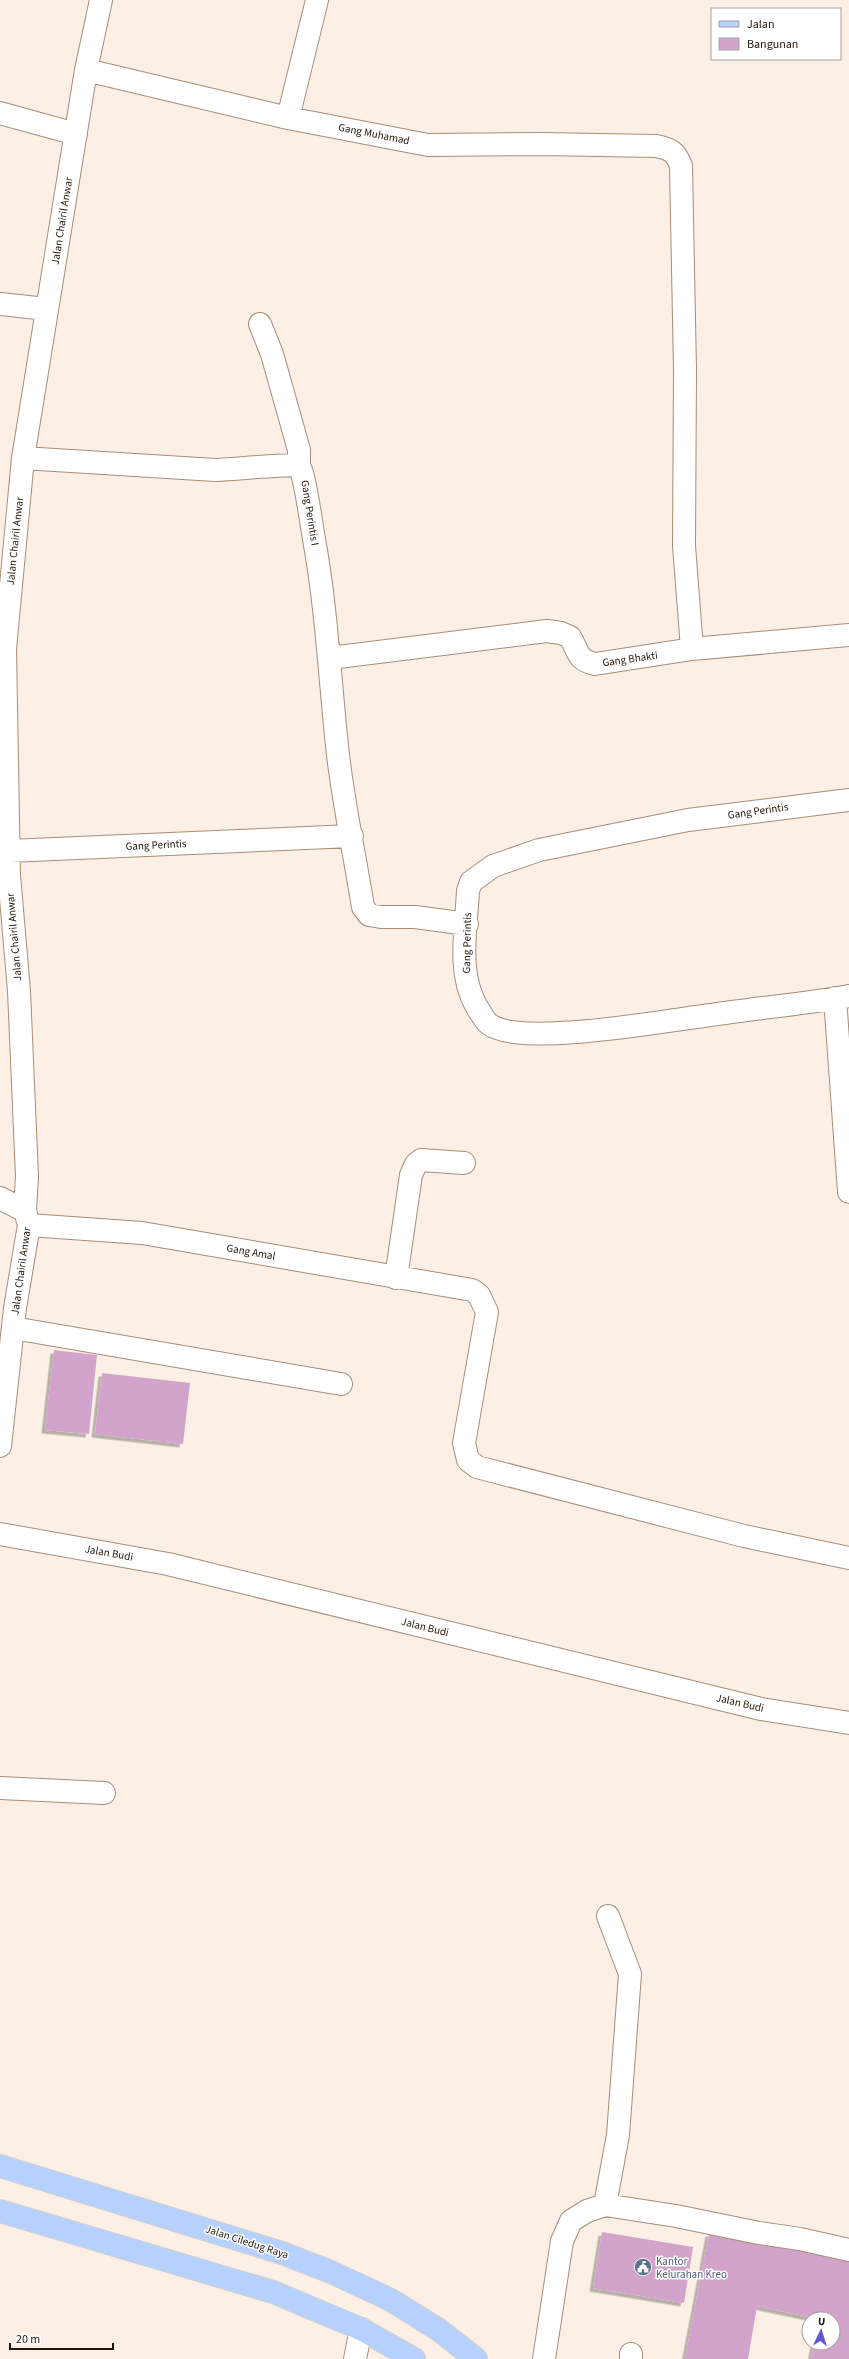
<svg xmlns="http://www.w3.org/2000/svg" width="849" height="2359" viewBox="0 0 849 2359" font-family="'Source Sans 3',sans-serif">
<style>
.building{fill:#d2a4cc;filter:url(#shadow)}
.lines{fill:none;stroke-linecap:round;stroke-linejoin:round}
.minor-casing{stroke:#a78d74;stroke-width:24}
.major-casing{stroke:#d2d0ce;stroke-width:24}
.minor{stroke:#fff;stroke-width:22}
.major{stroke:#b6d1fe;stroke-width:22}
.labels{text-anchor:middle;dominant-baseline:central;stroke-width:3;stroke-linejoin:round;paint-order:stroke}
.street-label{font-size:11px;fill:#1f150b;stroke:#fff}
.service-label{font-size:11px;fill:#4e5e75;stroke:#fff;text-anchor:start}
</style>
<defs>
<filter id="shadow"><feDropShadow dx="-3.5" dy="3.5" stdDeviation="0" flood-color="#0004"/></filter>
</defs>
<rect width="100%" height="100%" fill="#fcf0e6"/>
<path class="building" d="M54 1350 97 1355 89 1434 45 1430Z
M102 1373 190 1383 183 1444 95 1434Z
M602 2232 693 2247 684 2303 593 2288Z
M709 2233 849 2258V2359H811L814 2343H833V2319H819L757 2306 748 2359H685Z"/>
<g class="lines">
<defs>
<path id="minor" d="M86 70 288 118 428 145 542 144 656 146C671 149 676 152 681 166L685 370 684 546 692 649
M0 113 76 134
M288 118 317 0
M0 304 47 309
M260 324 272 354 299 450V466
M23 458 215 470C227 470 294 463 299 466 304 470 312 528 314 539 327 611 330 683 338 755 344 806 355 857 363 907L369 915 381 917H415L467 924
M330 658 547 631 561 633 570 637C579 651 576 660 595 664L692 649 849 635
M849 800 688 820 539 850 493 866 471 882 468 891C466 931 456 977 480 1012 482 1015 485 1021 489 1024 519 1048 670 1020 711 1015 757 1008 803 1004 849 996
M9 851 352 836
M835 998 849 1192
M0 1198 25 1211
M29 1225 142 1233 472 1290 479 1295 487 1312 464 1443 468 1460 477 1467 744 1536 849 1558
M396 1278 411 1175 416 1164 421 1160 464 1163
M13 1328 341 1384
M0 1446 15 1308 29 1225 25 1211 27 1176 19 991 9 875 5 649 23 458 86 70 101 0
M0 1534 168 1564 761 1709 849 1723
M0 1788 104 1793
M605 2205 618 2135 630 1974 608 1916
M355 2359 361 2329
M544 2359 562 2241 571 2221 587 2211 605 2205 676 2216 759 2233 800 2239 849 2250
M631 2359V2354"/>
<path id="major" d="M0 2166 282 2253 331 2272 391 2300 439 2330 476 2359
M0 2211 273 2292 361 2329 414 2359"/>
</defs>
<use href="#minor" class="minor-casing"/>
<use href="#major" class="major-casing"/>
<use href="#minor" class="minor"/>
<use href="#major" class="major"/>
</g>
<defs>
<symbol id="civic-disc" viewBox="-11 -11 22 22"><circle r="9.5" fill="#5c6f8a" stroke="#fff"/><path d="M-.6-6.5H3V-4.5H.6V-3L4-1V1h2V6H-6V1h2V-1L-.6-3ZM-1.2 2.5V6h2.4V2.5Z" fill="#fff"/></symbol>
</defs>
<g fill-rule="evenodd">
<use href="#civic-disc" x="633" y="2257" width="20" height="20"/>
</g>
<g class="labels">
<g class="street-label">
<text transform="translate(374 134) rotate(11)">Gang Muhamad</text>
<text transform="translate(62 221) rotate(-81)">Jalan Chairil Anwar</text>
<text transform="translate(310 513) rotate(81)">Gang Perintis I</text>
<text transform="translate(15 541) rotate(-84)">Jalan Chairil Anwar</text>
<text transform="translate(630 659) rotate(-8)">Gang Bhakti</text>
<text transform="translate(758 811) rotate(-8)">Gang Perintis</text>
<text transform="translate(156 845) rotate(-3)">Gang Perintis</text>
<text transform="translate(14 937) rotate(-95)">Jalan Chairil Anwar</text>
<text transform="translate(467 943) rotate(-89)">Gang Perintis</text>
<text transform="translate(251 1252) rotate(10)">Gang Amal</text>
<text transform="translate(21 1271) rotate(-82)">Jalan Chairil Anwar</text>
<text transform="translate(109 1553) rotate(10)">Jalan Budi</text>
<text transform="translate(425 1627) rotate(14)">Jalan Budi</text>
<text transform="translate(740 1703) rotate(13)">Jalan Budi</text>
<text transform="translate(247 2242) rotate(18)">Jalan Ciledug Raya</text>
</g>
<g class="service-label">
<text x="656" y="2261">Kantor<tspan x="656" dy="13">Kelurahan Kreo</tspan></text>
</g>
</g>
<rect x="711" y="8" width="130" height="52" fill="#ffffff" stroke="#a5a19d"/>
<rect x="719" y="21" width="20" height="6" fill="#b6d1fe" stroke="#a5a19d"/>
<text x="747" y="28" font-size="12" fill="#1f150b">Jalan</text>
<rect x="719" y="38" width="20" height="12" fill="#d2a4cc" stroke="#a5a19d"/>
<text x="747" y="48" font-size="12" fill="#1f150b">Bangunan</text>
<g transform="translate(821 2331) rotate(4)"><circle r="19" fill="#ffffff" stroke="#a5a19d"/>
<path d="M0-3L7 15L0 10L-7 15Z" fill="#5e57d0"/>
<text y="-6" font-size="11" font-weight="bold" text-anchor="middle" fill="#1f150b">U</text>
</g>
<path d="M10 2343v6h103v-6" fill="none" stroke="#1f150b" stroke-width="2"/>
<text x="16" y="2343" font-size="12" fill="#1f150b" stroke="#ffffff" stroke-width="3" paint-order="stroke">20 m</text>
</svg>
